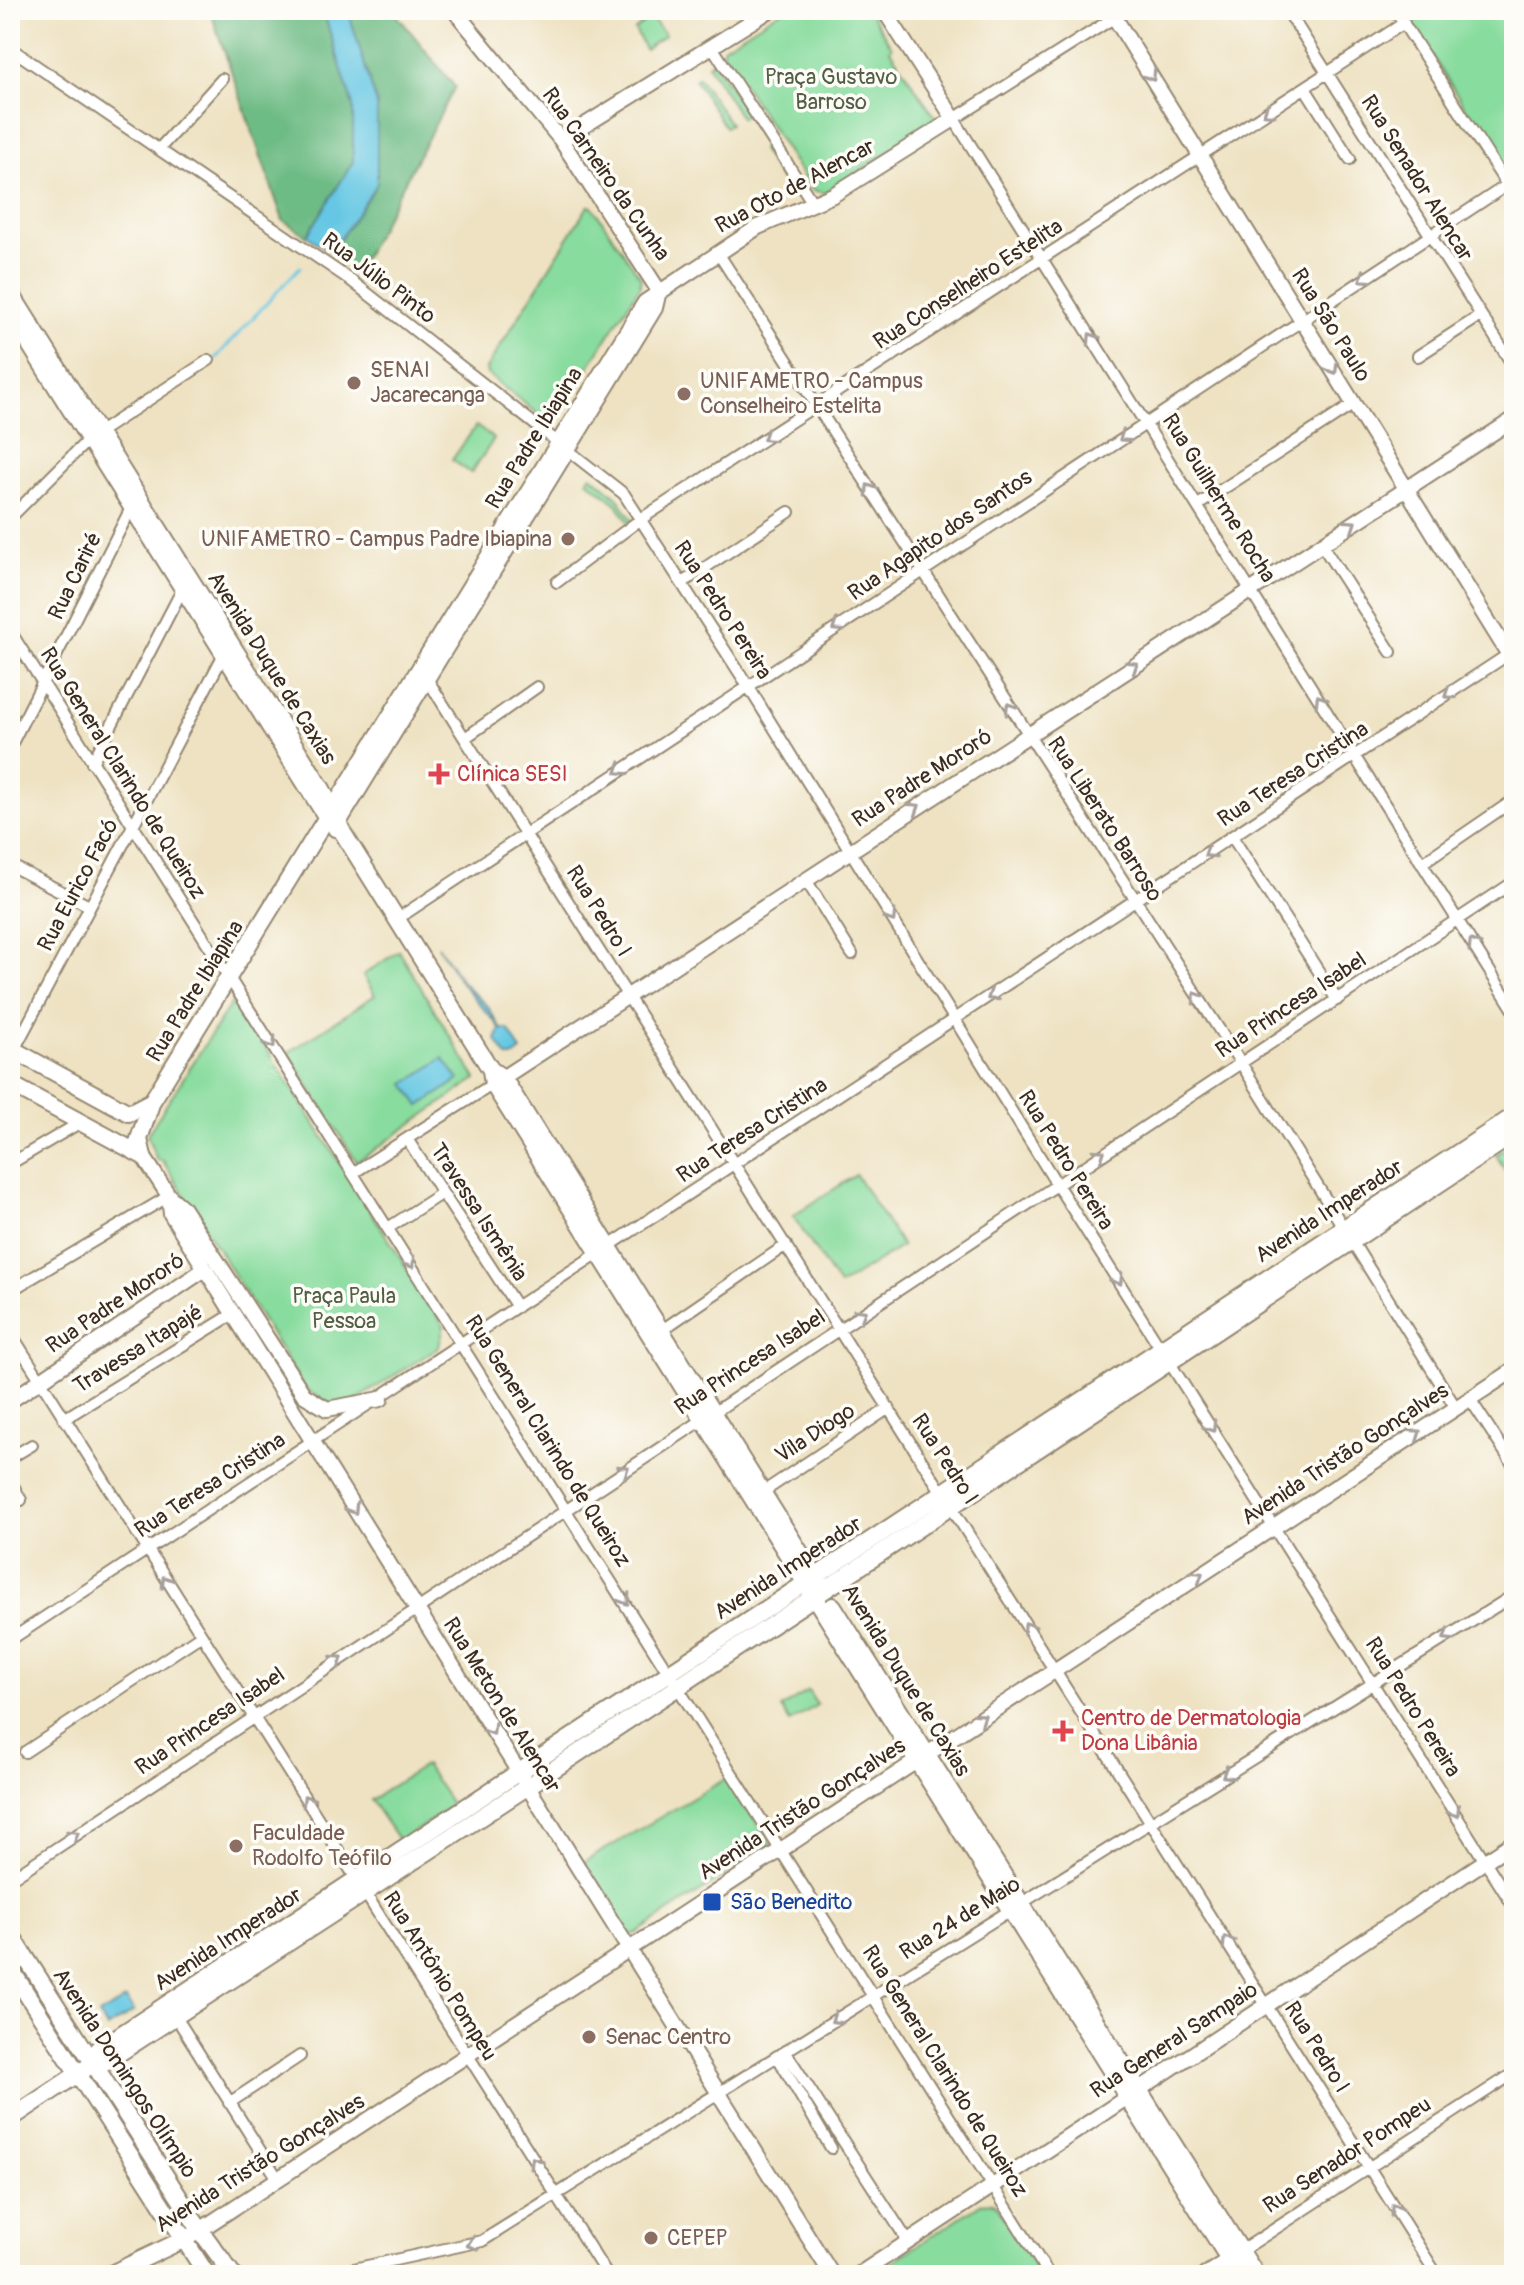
<svg xmlns="http://www.w3.org/2000/svg" width="1524" height="2285" viewBox="0 0 1524 2285" font-family="Pangolin,sans-serif">
<style>
.green{fill:#88dc9e;stroke:#62835e;stroke-width:2}
.forest{fill:#6ebc85;stroke:#547352;stroke-width:2}
.water{fill:#65c7e3;stroke:#507880;stroke-width:2}
.lines{fill:none;stroke-linecap:round;stroke-linejoin:round}
.stream{stroke:#65c7e3;stroke-width:3}
.street-casing{stroke:#948670;stroke-width:14}
.secondary-casing{stroke:#948670;stroke-width:18}
.primary-casing{stroke:#948670;stroke-width:20}
.street{stroke:#fff;stroke-width:10}
.secondary{stroke:#fff;stroke-width:14}
.primary{stroke:#fff;stroke-width:16}
.oneway{stroke:#a79f9a}
.education-dot{fill:#8d6e63;stroke:#fdfcf7;stroke-width:3}
.health-dot{fill:#e0444e;stroke:#fdfcf7;stroke-width:3}
.transit-dot{fill:#1a4fb4;stroke:#fdfcf7;stroke-width:3}
.labels{text-anchor:middle;dominant-baseline:central;stroke-width:7;stroke-linejoin:round;paint-order:stroke}
.park-label{font-size:22px;fill:#525f44;stroke:#fdfcf7}
.street-label{font-size:22px;fill:#3b2a1e;stroke:#fdfcf7}
.education-label{font-size:22px;fill:#785e54;stroke:#fdfcf7;text-anchor:start}
.health-label{font-size:22px;fill:#be3a42;stroke:#fdfcf7;text-anchor:start}
.transit-label{font-size:22px;fill:#164399;stroke:#fdfcf7;text-anchor:start}
</style>
<rect width="100%" height="100%" fill="#fdfcf7"/>
<filter id="ink" filterUnits="userSpaceOnUse"><feTurbulence type="fractalNoise" baseFrequency=".0125" numOctaves="2"/><feDisplacementMap in="SourceGraphic" scale="16" xChannelSelector="R" yChannelSelector="G"/><feConvolveMatrix kernelMatrix="1 2 1 2 8 2 1 2 1" color-interpolation-filters="sRGB"/></filter>
<filter id="wash" filterUnits="userSpaceOnUse"><feTurbulence type="fractalNoise" baseFrequency=".006" numOctaves="4" result="noise"/><feDisplacementMap in="SourceGraphic" scale="32" xChannelSelector="R" yChannelSelector="G"/><feGaussianBlur stdDeviation="1.8" result="paint"/><feColorMatrix in="noise" values="0 0 0 0 0 0 0 0 0 0 0 0 0 0 0 0 0 1.4 0 .05"/><feComposite in="paint" operator="in"/></filter>
<g filter="url(#wash)">
<rect width="100%" height="100%" fill="#eee2c2"/>
<path class="green" d="M782 10H868L892 47 890 50 937 120 825 193 812 190 723 53V47Z
M1403 10H1514V184Z
M651 17 665 35 645 49 635 30Z
M713 61 747 114 741 118 708 65Z
M698 77 730 124 725 127 695 80Z
M767 146 795 190 790 194 761 149Z
M588 206H592L641 278 640 286 552 425 487 374 486 369Z
M476 426 494 439 471 473 452 460Z
M591 475 617 497 634 522 630 524 617 504 587 480Z
M399 951 476 1079 357 1162 288 1053 375 995 363 975Z
M232 1002 238 1004 444 1326 439 1347 353 1402 335 1406 305 1389 163 1161 157 1160 147 1135Z
M1514 1141V1171L1508 1175 1496 1155Z
M856 1175 902 1246 839 1286 793 1216Z
M808 1691 817 1705 790 1722 781 1708Z
M425 1765 452 1805 400 1842 371 1800Z
M729 1777 771 1844 769 1847 635 1934H628L582 1863Z
M991 2202 997 2206 1041 2275H872L982 2203Z"/>
<path class="forest" d="M210 10H323L353 106V162L307 236 283 220Z
M348 10H393L455 87 356 273 331 252 377 184V105Z"/>
<path class="water" d="M323 10H348L377 105V184L331 252 307 236 353 162V106Z
M438 946 463 983 488 1007 501 1029H508L521 1051 513 1057H507L496 1040 500 1030 497 1024 462 984Z
M443 1058 459 1080 420 1106 405 1084Z
M126 1999 134 2011 107 2028 99 2015Z"/>
<g class="lines">
<path class="stream" d="M215 359 300 267"/>
</g>
</g>
<g filter="url(#ink)">
<g class="lines">
<defs>
<path id="street" d="M1287 10 1514 367
M1395 10 1514 196
M1115 17 954 119 1514 1010
M711 45 814 205
M10 48 349 279 624 494 748 686 1056 1183 1514 1907
M10 66 17 53
M1305 88 1350 159
M160 148 222 79
M718 253 1244 1068 1456 1408
M1418 356 1480 316
M1198 505 1354 404
M10 518 89 439 209 360
M1322 545 1391 652
M557 582 641 519 1404 23
M682 583 789 512
M10 631 1049 2275
M424 674 1437 2275
M465 738 537 687
M10 747 131 508
M92 763 182 590
M1233 838 1337 1000
M1422 863 1514 800
M10 865 89 906
M806 880 852 954
M397 919 1507 185
M14 1050 224 654
M407 1139 517 1307
M10 1164 81 1122
M353 1173 493 1084
M388 1228 442 1193
M10 1291 169 1196
M662 1330 786 1245
M10 1332 607 2275
M1470 1399 1514 1466
M64 1419 233 1314
M10 1458 32 1445
M10 1480 21 1500
M763 1492 889 1408
M10 1640 1512 652
M25 1752 200 1636
M10 1879 1514 882
M176 2017 278 2179
M785 2051 909 2243
M777 2056 831 2148
M229 2103 300 2056
M1241 2251 1514 2073
M326 2275 482 2241 1514 1595"/>
<path id="secondary" d="M454 10 561 140 659 291
M1110 10 1514 663
M561 140 770 10
M332 809 645 302 758 227 833 195 954 119 884 10
M335 829 655 308 659 291
M496 1082 1514 419
M143 1156 169 1196 171 1214 832 2275
M169 1196 182 1207 304 1395 327 1409 381 1399
M10 1401 205 1269
M200 2230 1514 1370
M858 2275 1514 1842
M1205 2275 1237 2254"/>
<path id="primary" d="M10 292 322 789 343 833 491 1070 493 1084 1239 2275
M10 313 324 813
M10 1048 129 1113 152 1101
M491 1070 503 1078 819 1583
M10 1084 143 1156
M143 1156 139 1139 152 1101 332 809
M833 1606 1256 2275
M10 1933 200 2230 233 2275
M10 1968 207 2275
M94 2063 99 2049 1514 1116
M10 2119 94 2063 107 2061 536 1781 1514 1134
M109 2275 191 2236"/>
</defs>
<use href="#street" class="street-casing"/>
<use href="#secondary" class="secondary-casing"/>
<use href="#primary" class="primary-casing"/>
<use href="#street" class="street"/>
<use href="#secondary" class="secondary"/>
<use href="#primary" class="primary"/>
</g>
<defs><path id="oneway-chevron" d="M-2-3.5L2.5 0L-2 3.5" fill="none" stroke-width="1.6" stroke-linecap="round" stroke-linejoin="round" transform="scale(2)"/></defs>
<g class="oneway">
<use href="#oneway-chevron" transform="translate(1151 76) rotate(58)"/>
<use href="#oneway-chevron" transform="translate(1268 112) rotate(147)"/>
<use href="#oneway-chevron" transform="translate(1364 278) rotate(147)"/>
<use href="#oneway-chevron" transform="translate(1092 338) rotate(-123)"/>
<use href="#oneway-chevron" transform="translate(1333 369) rotate(59)"/>
<use href="#oneway-chevron" transform="translate(768 437) rotate(147)"/>
<use href="#oneway-chevron" transform="translate(1124 437) rotate(146)"/>
<use href="#oneway-chevron" transform="translate(870 489) rotate(-123)"/>
<use href="#oneway-chevron" transform="translate(1351 525) rotate(-34)"/>
<use href="#oneway-chevron" transform="translate(837 627) rotate(147)"/>
<use href="#oneway-chevron" transform="translate(1133 666) rotate(-33)"/>
<use href="#oneway-chevron" transform="translate(1449 694) rotate(146)"/>
<use href="#oneway-chevron" transform="translate(1320 700) rotate(-122)"/>
<use href="#oneway-chevron" transform="translate(1010 708) rotate(-123)"/>
<use href="#oneway-chevron" transform="translate(620 770) rotate(147)"/>
<use href="#oneway-chevron" transform="translate(915 808) rotate(-33)"/>
<use href="#oneway-chevron" transform="translate(1209 853) rotate(146)"/>
<use href="#oneway-chevron" transform="translate(891 917) rotate(58)"/>
<use href="#oneway-chevron" transform="translate(1473 944) rotate(-122)"/>
<use href="#oneway-chevron" transform="translate(992 996) rotate(147)"/>
<use href="#oneway-chevron" transform="translate(1197 997) rotate(-123)"/>
<use href="#oneway-chevron" transform="translate(271 1043) rotate(57)"/>
<use href="#oneway-chevron" transform="translate(1100 1154) rotate(-33)"/>
<use href="#oneway-chevron" transform="translate(410 1263) rotate(57)"/>
<use href="#oneway-chevron" transform="translate(1118 1280) rotate(58)"/>
<use href="#oneway-chevron" transform="translate(861 1314) rotate(-32)"/>
<use href="#oneway-chevron" transform="translate(1211 1427) rotate(57)"/>
<use href="#oneway-chevron" transform="translate(1416 1434) rotate(-34)"/>
<use href="#oneway-chevron" transform="translate(624 1470) rotate(-34)"/>
<use href="#oneway-chevron" transform="translate(353 1509) rotate(58)"/>
<use href="#oneway-chevron" transform="translate(1198 1576) rotate(-33)"/>
<use href="#oneway-chevron" transform="translate(166 1581) rotate(-122)"/>
<use href="#oneway-chevron" transform="translate(625 1600) rotate(58)"/>
<use href="#oneway-chevron" transform="translate(1028 1627) rotate(-122)"/>
<use href="#oneway-chevron" transform="translate(1448 1636) rotate(148)"/>
<use href="#oneway-chevron" transform="translate(338 1660) rotate(-34)"/>
<use href="#oneway-chevron" transform="translate(981 1718) rotate(-34)"/>
<use href="#oneway-chevron" transform="translate(491 1730) rotate(58)"/>
<use href="#oneway-chevron" transform="translate(1227 1774) rotate(148)"/>
<use href="#oneway-chevron" transform="translate(307 1800) rotate(-123)"/>
<use href="#oneway-chevron" transform="translate(1455 1812) rotate(58)"/>
<use href="#oneway-chevron" transform="translate(74 1835) rotate(-33)"/>
<use href="#oneway-chevron" transform="translate(1227 1941) rotate(-122)"/>
<use href="#oneway-chevron" transform="translate(836 2019) rotate(148)"/>
<use href="#oneway-chevron" transform="translate(535 2162) rotate(-122)"/>
<use href="#oneway-chevron" transform="translate(1395 2209) rotate(-122)"/>
<use href="#oneway-chevron" transform="translate(472 2244) rotate(160)"/>
</g>
</g>
<g class="education-dot">
<circle cx="354" cy="383" r="8"/>
<circle cx="684" cy="394" r="8"/>
<circle cx="568" cy="539" r="8"/>
<circle cx="236" cy="1846" r="8"/>
<circle cx="589" cy="2037" r="8"/>
<circle cx="651" cy="2238" r="8"/>
</g>
<g class="health-dot">
<path d="M435 762h8v8h8v8h-8v8h-8v-8h-8v-8h8z"/>
<path d="M1059 1719h8v8h8v8h-8v8h-8v-8h-8v-8h8z"/>
</g>
<rect class="transit-dot" x="702" y="1892" width="20" height="20" rx="4"/>
<g class="labels">
<g class="park-label">
<text x="831" y="77">Praça Gustavo<tspan x="831" dy="25">Barroso</tspan></text>
<text x="344" y="1296">Praça Paula<tspan x="344" dy="25">Pessoa</tspan></text>
</g>
<g class="street-label">
<text transform="translate(606 174) rotate(55)">Rua Carneiro da Cunha</text>
<text transform="translate(1417 178) rotate(58)">Rua Senador Alencar</text>
<text transform="translate(795 186) rotate(-28)">Rua Oto de Alencar</text>
<text transform="translate(379 278) rotate(37)">Rua Júlio Pinto</text>
<text transform="translate(968 284) rotate(-33)">Rua Conselheiro Estelita</text>
<text transform="translate(1331 325) rotate(58)">Rua São Paulo</text>
<text transform="translate(534 438) rotate(-58)">Rua Padre Ibiapina</text>
<text transform="translate(1219 498) rotate(58)">Rua Guilherme Rocha</text>
<text transform="translate(940 535) rotate(-34)">Rua Agapito dos Santos</text>
<text transform="translate(75 576) rotate(-64)">Rua Cariré</text>
<text transform="translate(723 610) rotate(57)">Rua Pedro Pereira</text>
<text transform="translate(272 668) rotate(58)">Avenida Duque de Caxias</text>
<text transform="translate(123 773) rotate(58)">Rua General Clarindo de Queiroz</text>
<text transform="translate(1293 774) rotate(-33)">Rua Teresa Cristina</text>
<text transform="translate(922 778) rotate(-33)">Rua Padre Mororó</text>
<text transform="translate(1105 819) rotate(57)">Rua Liberato Barroso</text>
<text transform="translate(78 885) rotate(-62)">Rua Eurico Facó</text>
<text transform="translate(599 911) rotate(58)">Rua Pedro I</text>
<text transform="translate(195 991) rotate(-58)">Rua Padre Ibiapina</text>
<text transform="translate(1291 1005) rotate(-33)">Rua Princesa Isabel</text>
<text transform="translate(752 1130) rotate(-33)">Rua Teresa Cristina</text>
<text transform="translate(1066 1160) rotate(58)">Rua Pedro Pereira</text>
<text transform="translate(1329 1211) rotate(-33)">Avenida Imperador</text>
<text transform="translate(479 1212) rotate(57)">Travessa Ismênia</text>
<text transform="translate(115 1303) rotate(-34)">Rua Padre Mororó</text>
<text transform="translate(138 1349) rotate(-32)">Travessa Itapajé</text>
<text transform="translate(750 1362) rotate(-33)">Rua Princesa Isabel</text>
<text transform="translate(815 1433) rotate(-33)">Vila Diogo</text>
<text transform="translate(548 1441) rotate(58)">Rua General Clarindo de Queiroz</text>
<text transform="translate(1345 1454) rotate(-33)">Avenida Tristão Gonçalves</text>
<text transform="translate(945 1459) rotate(57)">Rua Pedro I</text>
<text transform="translate(210 1485) rotate(-33)">Rua Teresa Cristina</text>
<text transform="translate(788 1568) rotate(-33)">Avenida Imperador</text>
<text transform="translate(906 1680) rotate(58)">Avenida Duque de Caxias</text>
<text transform="translate(502 1705) rotate(58)">Rua Meton de Alencar</text>
<text transform="translate(1413 1707) rotate(58)">Rua Pedro Pereira</text>
<text transform="translate(210 1721) rotate(-34)">Rua Princesa Isabel</text>
<text transform="translate(802 1809) rotate(-33)">Avenida Tristão Gonçalves</text>
<text transform="translate(960 1918) rotate(-32)">Rua 24 de Maio</text>
<text transform="translate(228 1939) rotate(-33)">Avenida Imperador</text>
<text transform="translate(440 1976) rotate(58)">Rua Antônio Pompeu</text>
<text transform="translate(1174 2040) rotate(-33)">Rua General Sampaio</text>
<text transform="translate(1317 2047) rotate(58)">Rua Pedro I</text>
<text transform="translate(945 2071) rotate(58)">Rua General Clarindo de Queiroz</text>
<text transform="translate(125 2073) rotate(57)">Avenida Domingos Olímpio</text>
<text transform="translate(1347 2155) rotate(-33)">Rua Senador Pompeu</text>
<text transform="translate(260 2163) rotate(-32)">Avenida Tristão Gonçalves</text>
</g>
<g class="education-label">
<text x="370" y="370">SENAI<tspan x="370" dy="25">Jacarecanga</tspan></text>
<text x="700" y="381">UNIFAMETRO - Campus<tspan x="700" dy="25">Conselheiro Estelita</tspan></text>
<text x="552" y="539" text-anchor="end">UNIFAMETRO - Campus Padre Ibiapina</text>
<text x="252" y="1833">Faculdade<tspan x="252" dy="25">Rodolfo Teófilo</tspan></text>
<text x="605" y="2037">Senac Centro</text>
<text x="667" y="2238">CEPEP</text>
</g>
<g class="health-label">
<text x="457" y="774">Clínica SESI</text>
<text x="1081" y="1718">Centro de Dermatologia<tspan x="1081" dy="25">Dona Libânia</tspan></text>
</g>
<g class="transit-label">
<text x="730" y="1902">São Benedito</text>
</g>
</g>
<rect width="1524" height="2285" fill="none" stroke="#fdfcf7" stroke-width="40"/>
</svg>
